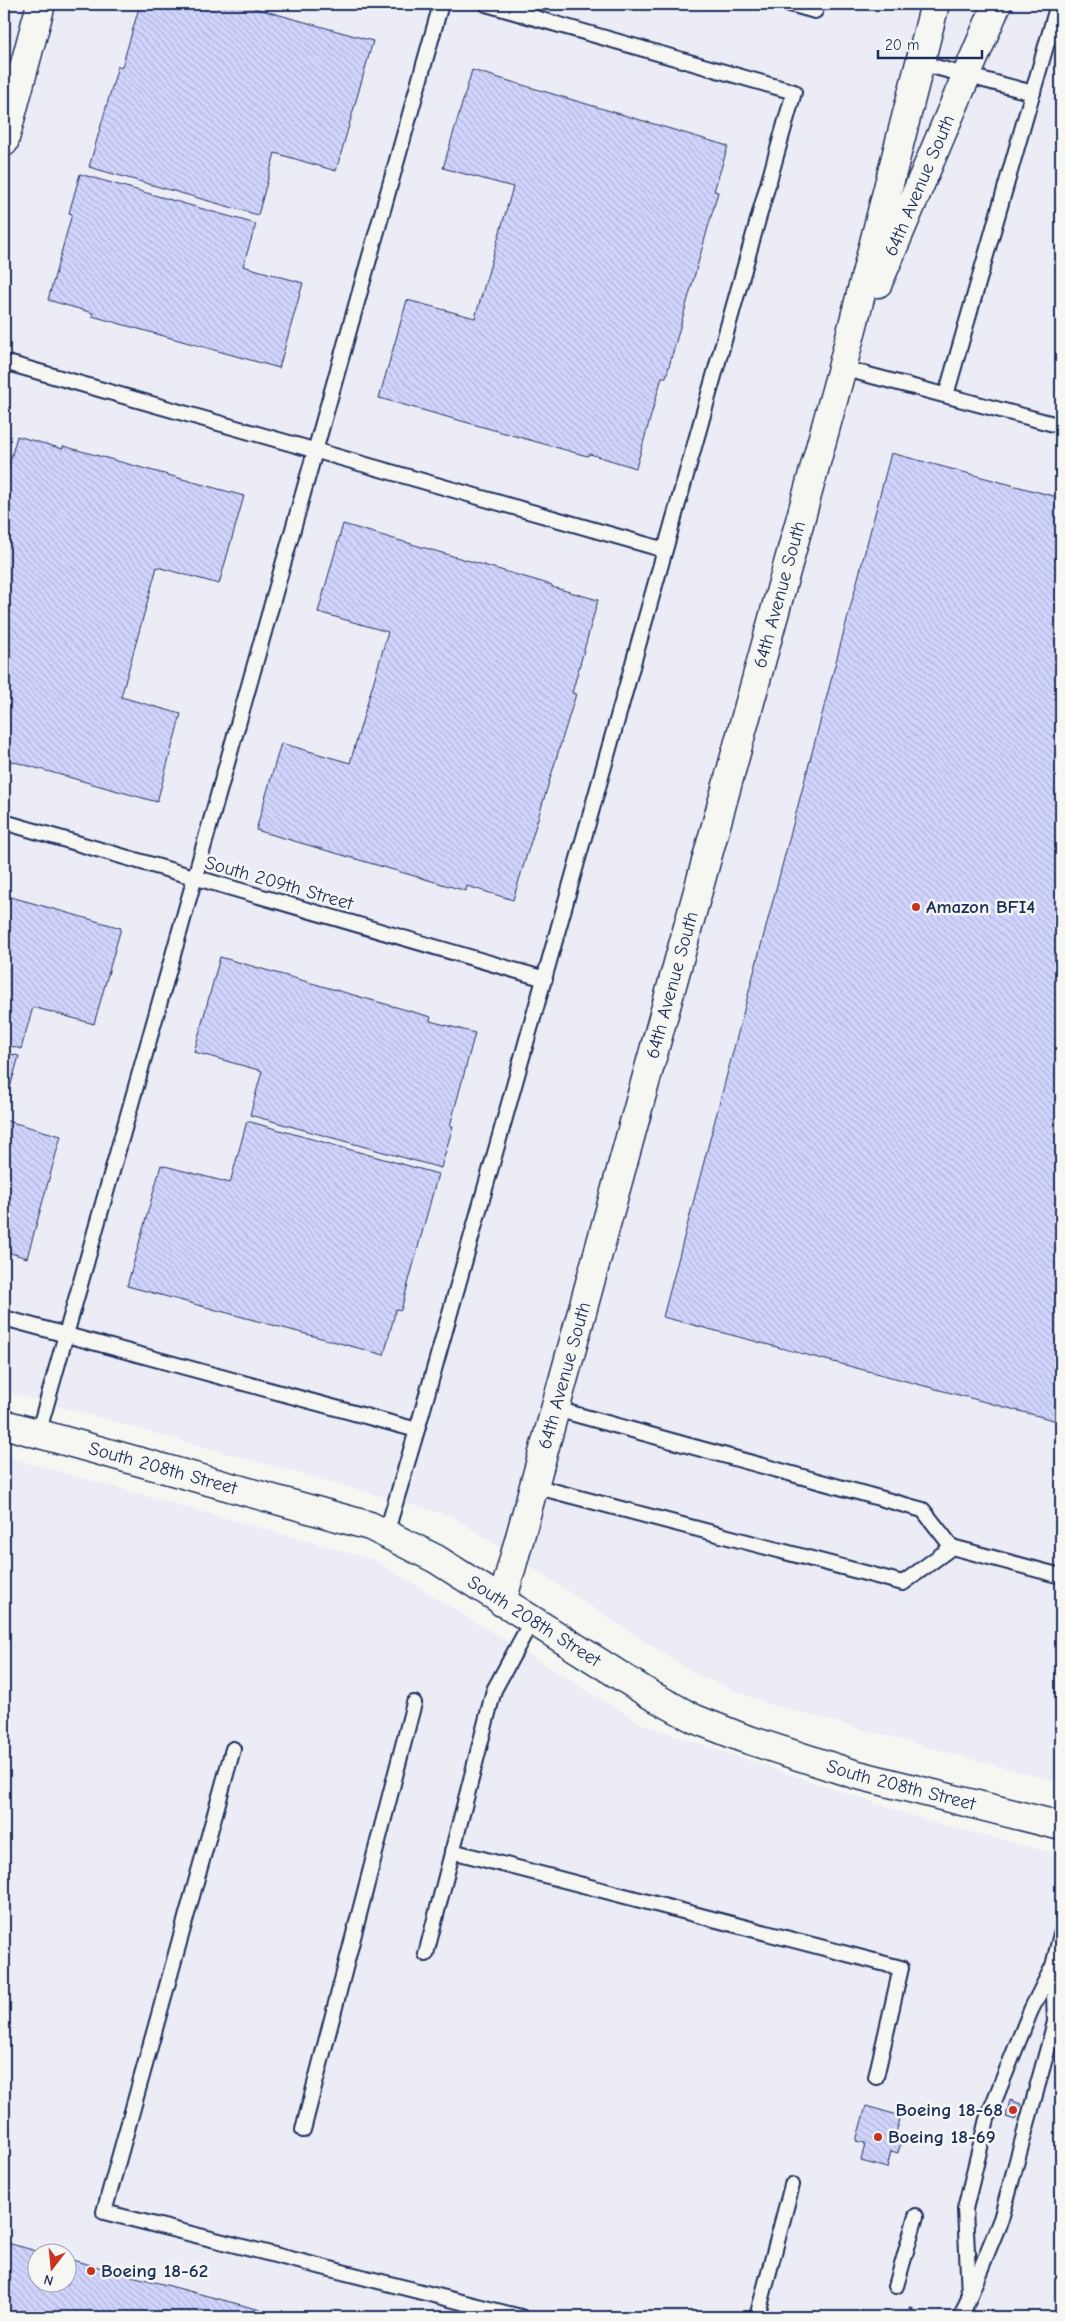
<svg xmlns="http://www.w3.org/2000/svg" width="1065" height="2321" viewBox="0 0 1065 2321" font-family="'Comic Neue',sans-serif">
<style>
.built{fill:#ebecf5;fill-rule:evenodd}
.building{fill:url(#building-back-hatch);stroke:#1b2f5e}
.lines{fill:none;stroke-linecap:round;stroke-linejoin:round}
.lane-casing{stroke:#1b2f5e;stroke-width:18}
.street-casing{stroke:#1b2f5e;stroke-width:31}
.path{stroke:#1b2f5e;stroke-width:3;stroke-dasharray:5 4;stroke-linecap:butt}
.lane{stroke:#f6f6f2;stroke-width:14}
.street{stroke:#f6f6f2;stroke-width:28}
.poi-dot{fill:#c8321e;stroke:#f6f6f2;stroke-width:2}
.labels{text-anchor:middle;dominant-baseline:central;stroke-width:5;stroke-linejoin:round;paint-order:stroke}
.street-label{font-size:19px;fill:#1b2f5e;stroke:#f6f6f2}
.poi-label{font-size:19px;font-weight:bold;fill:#1b2f5e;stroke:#f6f6f2;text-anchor:start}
</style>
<defs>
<pattern id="building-back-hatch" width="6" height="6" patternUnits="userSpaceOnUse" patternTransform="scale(1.25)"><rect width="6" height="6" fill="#d1d4fc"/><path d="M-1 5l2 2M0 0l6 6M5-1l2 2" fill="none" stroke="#b3b6da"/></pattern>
</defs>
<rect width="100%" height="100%" fill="#f6f6f2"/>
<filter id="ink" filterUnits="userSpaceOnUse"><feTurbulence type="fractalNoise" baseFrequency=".02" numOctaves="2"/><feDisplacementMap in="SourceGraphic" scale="10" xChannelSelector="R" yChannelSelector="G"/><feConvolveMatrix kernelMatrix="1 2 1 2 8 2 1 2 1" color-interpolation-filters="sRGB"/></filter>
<g filter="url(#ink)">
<path class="built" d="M4 4H1061V1783L770 1704 697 1675 452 1516 4 1391Z
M4 1456 374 1560 642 1724 931 1822 1061 1855V2317H4ZM38 2254H68V2284H38Z"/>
<path class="building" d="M140 4H240L373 41 336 171 275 153 258 215 89 167 118 66 122 67Z
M472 70 728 146 714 191 718 192 666 377H662L636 468 590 454 587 456 379 398 407 300 475 318 513 187 443 168Z
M80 174 256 224 243 266 303 283 279 368 92 316 93 313 48 300 72 214 69 213Z
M17 436 63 449V446L244 496 219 584 157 567 121 697 181 714 157 802 4 759V484Z
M891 453 1061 498V1422L663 1317Z
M343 524 552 585V587L598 600 572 693 576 694 513 900 467 886 466 891 256 830 281 743 350 763 388 632 318 612Z
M4 895 121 928 94 1024 33 1007 21 1049 4 1044Z
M220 957 431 1017 430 1021 475 1033 450 1126H453L441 1168 250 1115 262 1071 194 1052Z
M4 1052 19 1056 4 1109Z
M4 1120 61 1136 27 1258 4 1251Z
M247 1121 438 1174 401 1310 396 1309 384 1355 127 1286 161 1165 230 1183Z
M1010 2100 1021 2104 1015 2120 1006 2117Z
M866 2106 901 2116 895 2136 902 2138 898 2153 891 2151 887 2168 861 2161 865 2143 856 2141Z
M4 2242 47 2254H38V2284H68V2259L287 2317H4Z"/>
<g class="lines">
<defs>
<path id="lane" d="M790 4 815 11 817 4
M920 63 1033 93
M4 362 665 550
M842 368 1061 426
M946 395 1058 4
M4 822 545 979
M4 1318 417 1430 794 92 486 4
M38 1434 441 4
M534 1486 903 1583 952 1547 923 1510 556 1409
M386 1534 417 1430
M952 1547 1061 1576
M233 1749 104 2212 521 2317
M452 1851 901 1968 876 2077
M426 1954 494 1690 532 1620
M303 2130 414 1703
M896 2286 916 2216
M969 2295 965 2209 987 2119 1031 2010 1053 1966 1061 1934
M757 2317 792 2185
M961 2317 1001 2219 1055 2022 1053 1968"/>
<g id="street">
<path d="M4 142 41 4"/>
<path id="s1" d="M878 283 997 4"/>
<path id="s2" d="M4 1424 370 1526 436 1559 649 1694 695 1719 743 1738 854 1774 1061 1826"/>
<path id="s3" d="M502 1602 842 368 935 4"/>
</g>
</defs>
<use href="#lane" class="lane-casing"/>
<use href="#street" class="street-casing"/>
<path class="path" d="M909 2307 916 2312"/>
<use href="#lane" class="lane"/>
<use href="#street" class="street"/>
</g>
</g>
<g class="poi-dot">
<circle cx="916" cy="907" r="5"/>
<circle cx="1013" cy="2110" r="5"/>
<circle cx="878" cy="2137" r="5"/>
<circle cx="91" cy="2271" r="5"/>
</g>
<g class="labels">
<g class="street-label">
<text stroke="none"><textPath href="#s1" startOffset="106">64th Avenue South</textPath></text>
<text stroke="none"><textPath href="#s3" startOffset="1045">64th Avenue South</textPath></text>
<text transform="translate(279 883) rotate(16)">South 209th Street</text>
<text stroke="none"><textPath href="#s3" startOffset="640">64th Avenue South</textPath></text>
<text stroke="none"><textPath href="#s3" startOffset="235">64th Avenue South</textPath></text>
<text stroke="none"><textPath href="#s2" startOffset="165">South 208th Street</textPath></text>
<text stroke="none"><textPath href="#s2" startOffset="570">South 208th Street</textPath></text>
<text stroke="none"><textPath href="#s2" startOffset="975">South 208th Street</textPath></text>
</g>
<g class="poi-label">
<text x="926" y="907">Amazon BFI4</text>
<text x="1003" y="2110" text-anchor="end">Boeing 18-68</text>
<text x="888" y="2137">Boeing 18-69</text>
<text x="101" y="2271">Boeing 18-62</text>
</g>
</g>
<rect width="1065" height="2321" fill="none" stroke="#f6f6f2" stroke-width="20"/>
<rect x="10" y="10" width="1045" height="2301" fill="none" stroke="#1b2f5e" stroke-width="2" filter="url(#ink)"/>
<g transform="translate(52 2268) rotate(196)"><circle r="24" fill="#f6f6f2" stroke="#9ea6b7"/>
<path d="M0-4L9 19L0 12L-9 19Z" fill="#c8321e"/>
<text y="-8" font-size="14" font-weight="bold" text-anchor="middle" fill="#1b2f5e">N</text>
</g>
<path d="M878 50v8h104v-8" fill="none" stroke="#1b2f5e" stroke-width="2.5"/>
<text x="885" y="50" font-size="15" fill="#1b2f5e" stroke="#f6f6f2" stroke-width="4" paint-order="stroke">20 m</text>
</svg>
